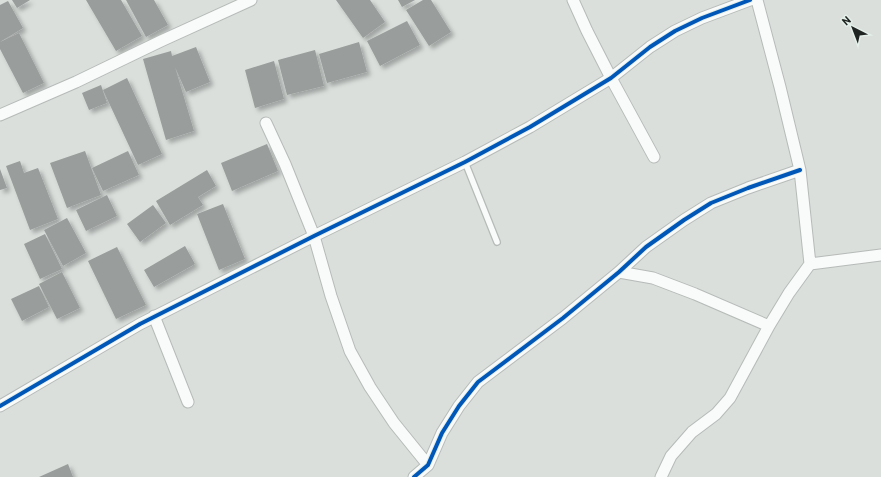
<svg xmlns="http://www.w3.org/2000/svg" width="881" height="477" viewBox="0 0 881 477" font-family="Barlow,sans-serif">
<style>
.building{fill:#999d9b;filter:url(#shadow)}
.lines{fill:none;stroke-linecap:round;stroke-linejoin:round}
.service-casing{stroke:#b6bbb8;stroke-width:8}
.minor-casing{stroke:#b6bbb8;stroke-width:13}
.service{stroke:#f9fafa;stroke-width:5.5}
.minor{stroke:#f9fafa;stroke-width:11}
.cycleway-casing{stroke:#e4efe9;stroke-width:6}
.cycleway{stroke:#0057b8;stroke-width:4}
</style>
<defs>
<filter id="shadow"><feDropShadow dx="3.5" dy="3.5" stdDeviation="2" flood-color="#0004"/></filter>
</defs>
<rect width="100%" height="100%" fill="#dadfdc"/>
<path class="building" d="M12 0H30L17 8Z
M86 0H121L142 36 116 51Z
M126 0H154L168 25 146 37Z
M336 0H370L385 22 363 38Z
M398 0H415L402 7Z
M423 0H431L451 32 429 46 406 10Z
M8 1 23 28 0 42V5Z
M407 21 420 45 380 66 367 41Z
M19 33 44 83 23 93 0 49V42Z
M359 42 367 72 327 83 319 54Z
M196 47 210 82 186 92 175 67 194 131 166 140 143 59 171 51 172 56Z
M315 50 324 86 287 95 278 60Z
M274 61 284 99 255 108 245 70Z
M127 78 162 154 138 165 103 90Z
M101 85 107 103 89 110 82 93Z
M267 144 278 171 232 191 221 163Z
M85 151 101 195 67 208 50 163Z
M128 151 139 175 103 191 92 168Z
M20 161 24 173 38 168 58 219 30 230 6 166Z
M0 169 7 188 0 190Z
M207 170 216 186 198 197 203 205 170 225 156 201Z
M107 195 117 216 86 231 76 210Z
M223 204 245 259 219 270 197 214Z
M153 205 166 223 140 242 127 224Z
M67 218 86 253 63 266 44 230Z
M45 234 62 269 40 279 24 244Z
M185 246 195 264 154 287 144 270Z
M117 247 146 305 116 319 88 261Z
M62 272 80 308 57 319 39 284Z
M39 286 49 307 22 321 11 299Z
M68 464 73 477H39Z"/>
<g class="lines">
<defs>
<path id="service" d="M465 162 497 242"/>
<path id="minor" d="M573 0 587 31 611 78 654 157
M757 0 780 87 800 170 810 264
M0 115 76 82 161 41 251 0
M266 123 285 164 314 236 331 296 350 351 370 387 394 423 428 465
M619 272 653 278 695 294 769 326
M154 316 188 402
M0 406 140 324 314 236 465 162 530 127 611 78 650 47 675 31 702 18 750 0
M414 477 428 465 442 433 459 406 478 382 563 318 619 272 646 247 684 220 711 203 748 188 800 170
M661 477 671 456 692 432 716 414 730 398 769 326 789 293 810 264 881 255"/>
</defs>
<use href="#service" class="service-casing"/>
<use href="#minor" class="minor-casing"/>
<use href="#service" class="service"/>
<use href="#minor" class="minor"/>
<defs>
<path id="cycleway" d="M0 406 140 324 314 236 465 162 530 127 611 78 650 47 675 31 702 18 750 0
M414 477 428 465 442 433 459 406 478 382 563 318 619 272 646 247 684 220 711 203 748 188 800 170"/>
</defs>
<use href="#cycleway" class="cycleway-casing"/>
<use href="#cycleway" class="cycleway"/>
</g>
<g transform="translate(853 28) rotate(318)" stroke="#e4efe9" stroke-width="3" paint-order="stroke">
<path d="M0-3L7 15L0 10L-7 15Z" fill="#1f2321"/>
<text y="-6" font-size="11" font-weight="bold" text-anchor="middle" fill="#1f2321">N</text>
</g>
</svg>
